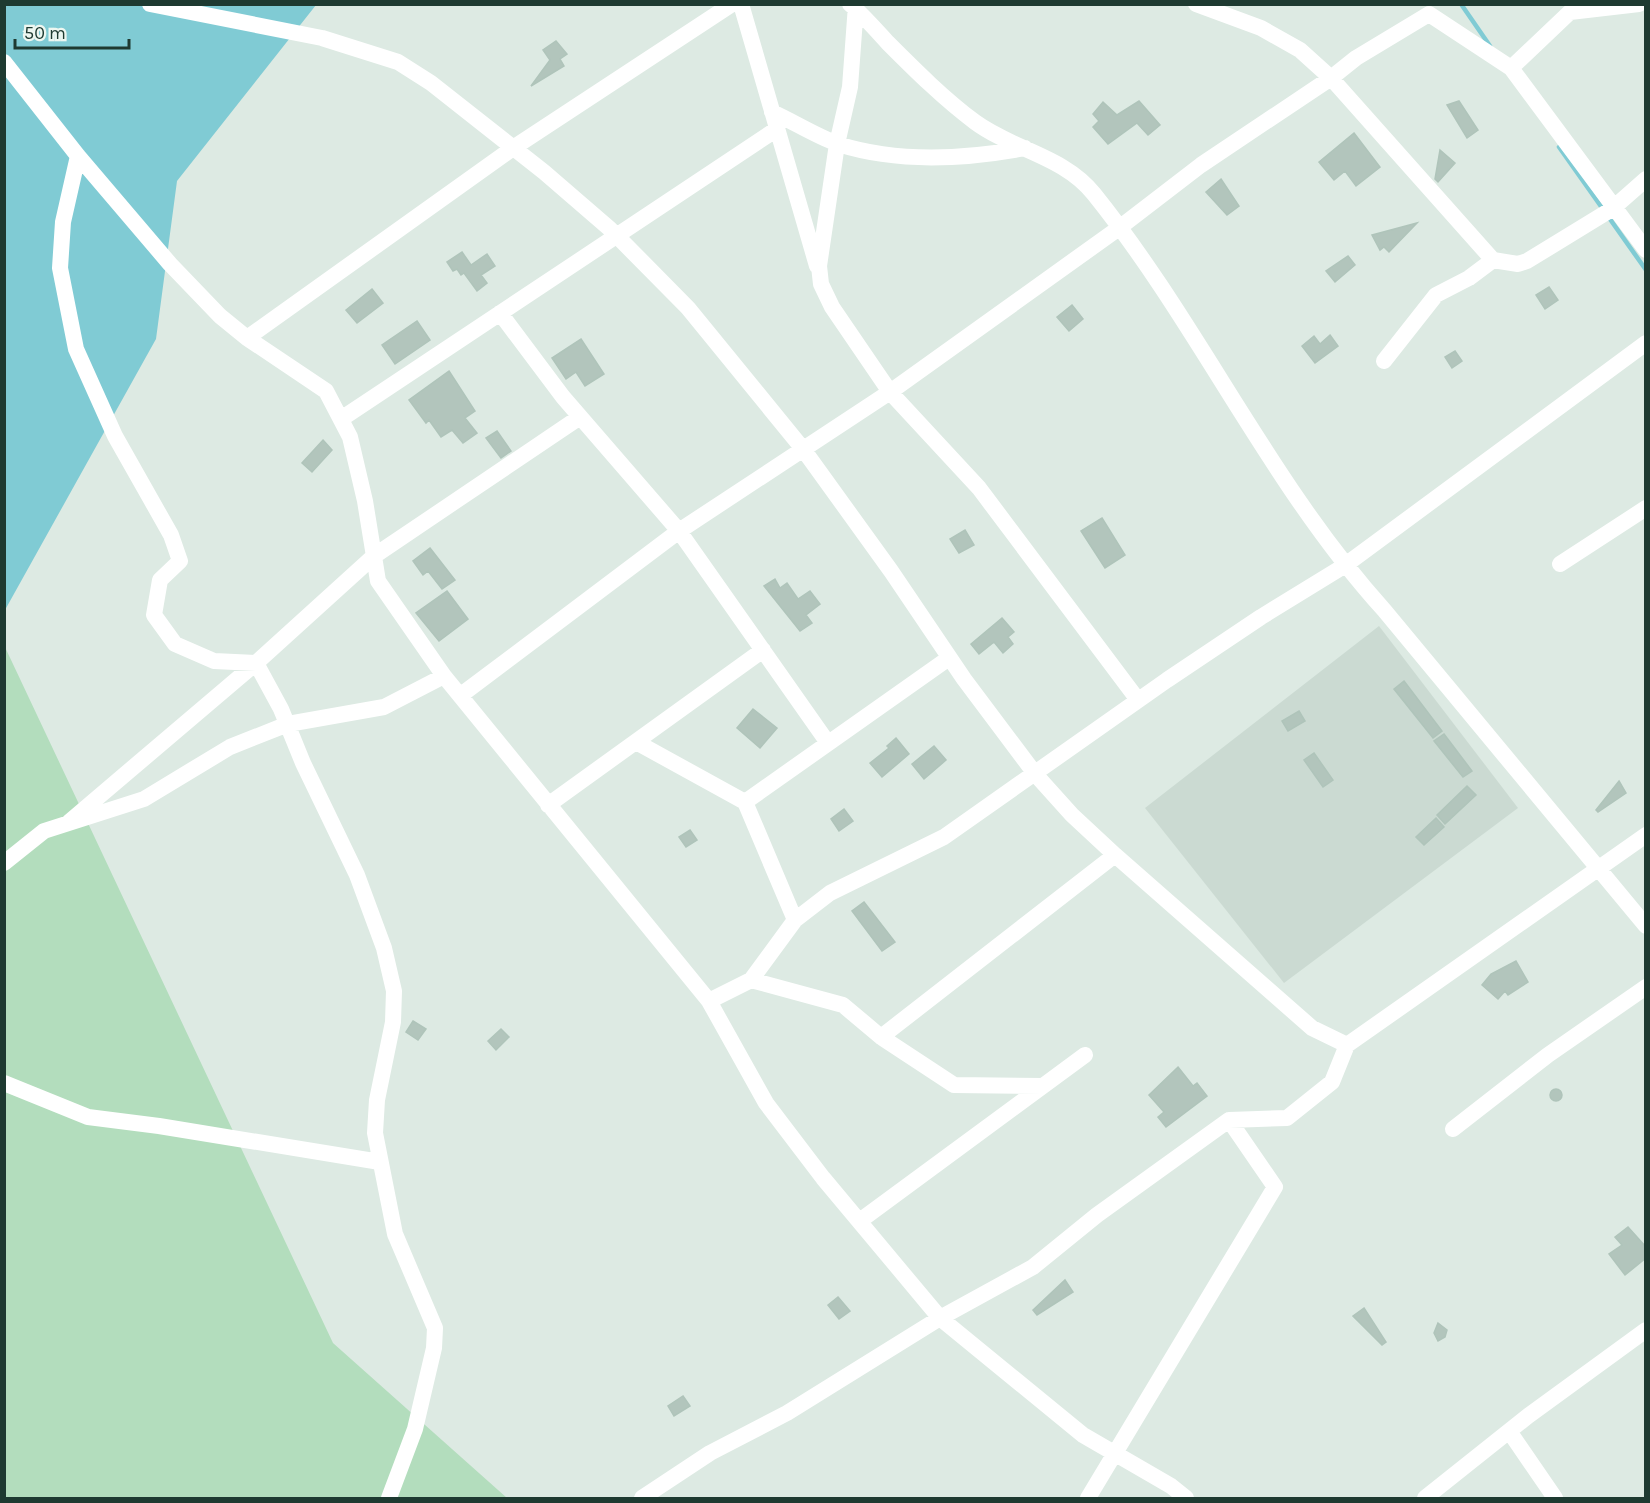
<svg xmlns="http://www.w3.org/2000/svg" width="1650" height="1503" viewBox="0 0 1650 1503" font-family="Karla,sans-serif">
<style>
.built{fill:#cbdad2}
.green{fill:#b3ddbd}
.water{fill:#80cbd4}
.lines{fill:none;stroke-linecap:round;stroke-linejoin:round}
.stream{stroke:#80cbd4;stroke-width:4.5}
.building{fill:#b2c5bc;stroke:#afc4ba;stroke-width:1.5}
.minor{stroke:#fff;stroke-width:16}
</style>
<rect width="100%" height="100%" fill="#ddeae3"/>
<path class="built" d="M1379 626 1518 808 1284 983 1145 808Z"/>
<path class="green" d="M4 645 333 1343 507 1498H5Z"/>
<path class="water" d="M5 5H316L177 181 156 339 5 610Z"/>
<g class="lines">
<path class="stream" d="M1461 4 1490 46
M1559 147 1646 270"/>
</g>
<path class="building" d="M556 41 567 54 560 59 564 66 531 86 550 60 543 50Z
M1139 101 1160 125 1148 135 1137 123 1108 144 1093 127 1099 121 1093 114 1103 102 1117 115Z
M1459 101 1478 130 1467 138 1447 105Z
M1354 133 1380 167 1356 186 1345 171 1334 180 1319 162Z
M1440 150 1455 163 1438 182 1435 179Z
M1221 179 1239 206 1227 215 1206 192Z
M1417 223 1389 252 1384 247 1380 250 1372 235Z
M462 252 471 265 487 254 495 266 481 275 487 283 477 291 464 273 461 275 457 269 453 271 447 262Z
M1348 256 1355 265 1335 282 1326 271Z
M1549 287 1558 300 1545 309 1536 295Z
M372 289 383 303 357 323 346 310Z
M1072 305 1083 319 1069 331 1057 317Z
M417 321 430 340 395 364 382 345Z
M1330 335 1338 346 1315 363 1302 346 1314 336 1320 344Z
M581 339 604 374 585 386 576 372 566 379 552 358Z
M1455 351 1462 361 1452 368 1445 357Z
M449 371 475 411 465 418 477 433 463 443 452 430 441 437 429 420 426 423 409 400Z
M497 431 511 451 501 458 486 438Z
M323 440 332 450 312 472 302 463Z
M1102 518 1125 555 1105 568 1081 531Z
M965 530 974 545 959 553 950 539Z
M430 548 455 580 442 589 428 571 423 575 413 561Z
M775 579 780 588 787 583 798 599 810 591 820 604 806 615 812 623 800 631 764 586Z
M447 591 468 619 439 641 416 613Z
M1002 618 1014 632 1008 637 1013 644 1003 653 994 642 979 654 971 644Z
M1404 681 1442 731 1433 738 1394 689Z
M753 709 777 728 760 748 737 728Z
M1299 711 1305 721 1288 731 1282 721Z
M1444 734 1472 771 1463 777 1434 741Z
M896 738 909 754 882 777 870 763 889 748 887 746Z
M934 746 946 760 924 779 912 764Z
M1314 753 1333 780 1323 787 1304 760Z
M1619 781 1626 793 1598 812 1596 810Z
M1467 786 1476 795 1445 824 1437 815Z
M844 809 853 821 839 831 831 819Z
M1436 818 1444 827 1424 845 1416 837Z
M690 830 697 840 686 847 679 837Z
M864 902 895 942 882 951 852 911Z
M1516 961 1528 982 1508 995 1505 991 1498 999 1482 985 1491 974Z
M413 1021 426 1029 418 1040 406 1032Z
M501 1029 509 1037 496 1050 488 1041Z
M1178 1067 1193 1086 1197 1083 1207 1096 1166 1127 1158 1117 1164 1112 1149 1095Z
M1550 1095a6 6 0 1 1 12 0a6 6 0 1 1-12 0Z
M1628 1227 1646 1247V1258L1625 1275 1609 1254 1622 1245 1615 1237Z
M1065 1280 1073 1292 1037 1315 1033 1310Z
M838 1297 850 1311 839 1319 828 1305Z
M1364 1308 1386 1342 1382 1345 1353 1316Z
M1438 1323 1447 1330 1445 1337 1438 1341 1434 1333Z
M683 1396 690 1406 674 1416 668 1406Z"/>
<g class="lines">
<path class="minor" d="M150 4 322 38 398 62 431 83 544 172 610 229 688 308 803 449 891 571 964 679 1036 775 1072 815 1115 855 1312 1028 1347 1045
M741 4 817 266
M850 4C864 16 876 30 888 43 915 70 944 99 975 122 1013 150 1064 156 1094 194 1200 326 1270 484 1384 610L1646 926
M1196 4 1261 28 1300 50 1331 78 1356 58 1429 14 1511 68 1570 12 1639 4
M856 5 850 87 837 144 819 266 821 284 832 307 890 392 979 488 1138 700
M4 62 78 156 170 264 220 316 247 338 326 391 350 437 365 501 378 581 444 676 709 1001 766 1103 823 1178 940 1318 1083 1435 1171 1486 1186 1498
M1511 68 1646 250
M772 112C794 122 816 136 838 144 897 163 966 159 1025 148
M78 156 63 222 60 268 76 349 115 436 171 535 180 561 160 580 154 615 175 644 214 661 256 663 281 709 303 763 357 875 384 948 394 991 393 1022 377 1100 375 1133 395 1234 435 1328 434 1348 415 1429 389 1498
M500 313 563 397 679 531 828 743
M247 338 513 148 732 4
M1384 361 1436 295 1469 278 1493 260
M341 419 777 129
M1560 564 1646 508
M461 695 679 531 890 392 1119 228 1201 165 1331 78 1493 260 1518 264 1527 261 1612 209 1646 179
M636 742 745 802 795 920
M745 802 949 658
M548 805 763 650
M69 822 256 663 374 556 580 417
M4 863 44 831 144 799 230 747 288 724 384 707 444 676
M751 980 843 1005 881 1037 954 1085 1043 1086
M709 1001 751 980 795 920 830 893 944 837 1167 680 1261 617 1344 566 1646 343
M881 1037 1115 855
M4 1083 88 1117 159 1126 380 1162
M1453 1129 1548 1055 1646 987
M861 1220 1085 1055
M1509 1431 1555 1498
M642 1498 710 1453 787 1413 940 1318 1033 1267 1097 1215 1229 1120 1287 1118 1332 1082 1347 1045 1646 835
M1088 1498 1275 1187 1229 1120
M1425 1498 1528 1416 1646 1330"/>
</g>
<rect width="1650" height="1503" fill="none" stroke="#1e3a31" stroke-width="12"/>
<path d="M15 39v9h114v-9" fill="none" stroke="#1e3a31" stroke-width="3"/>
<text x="24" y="39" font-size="18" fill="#1e3a31" stroke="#edf7f1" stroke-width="4.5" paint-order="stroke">50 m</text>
</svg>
